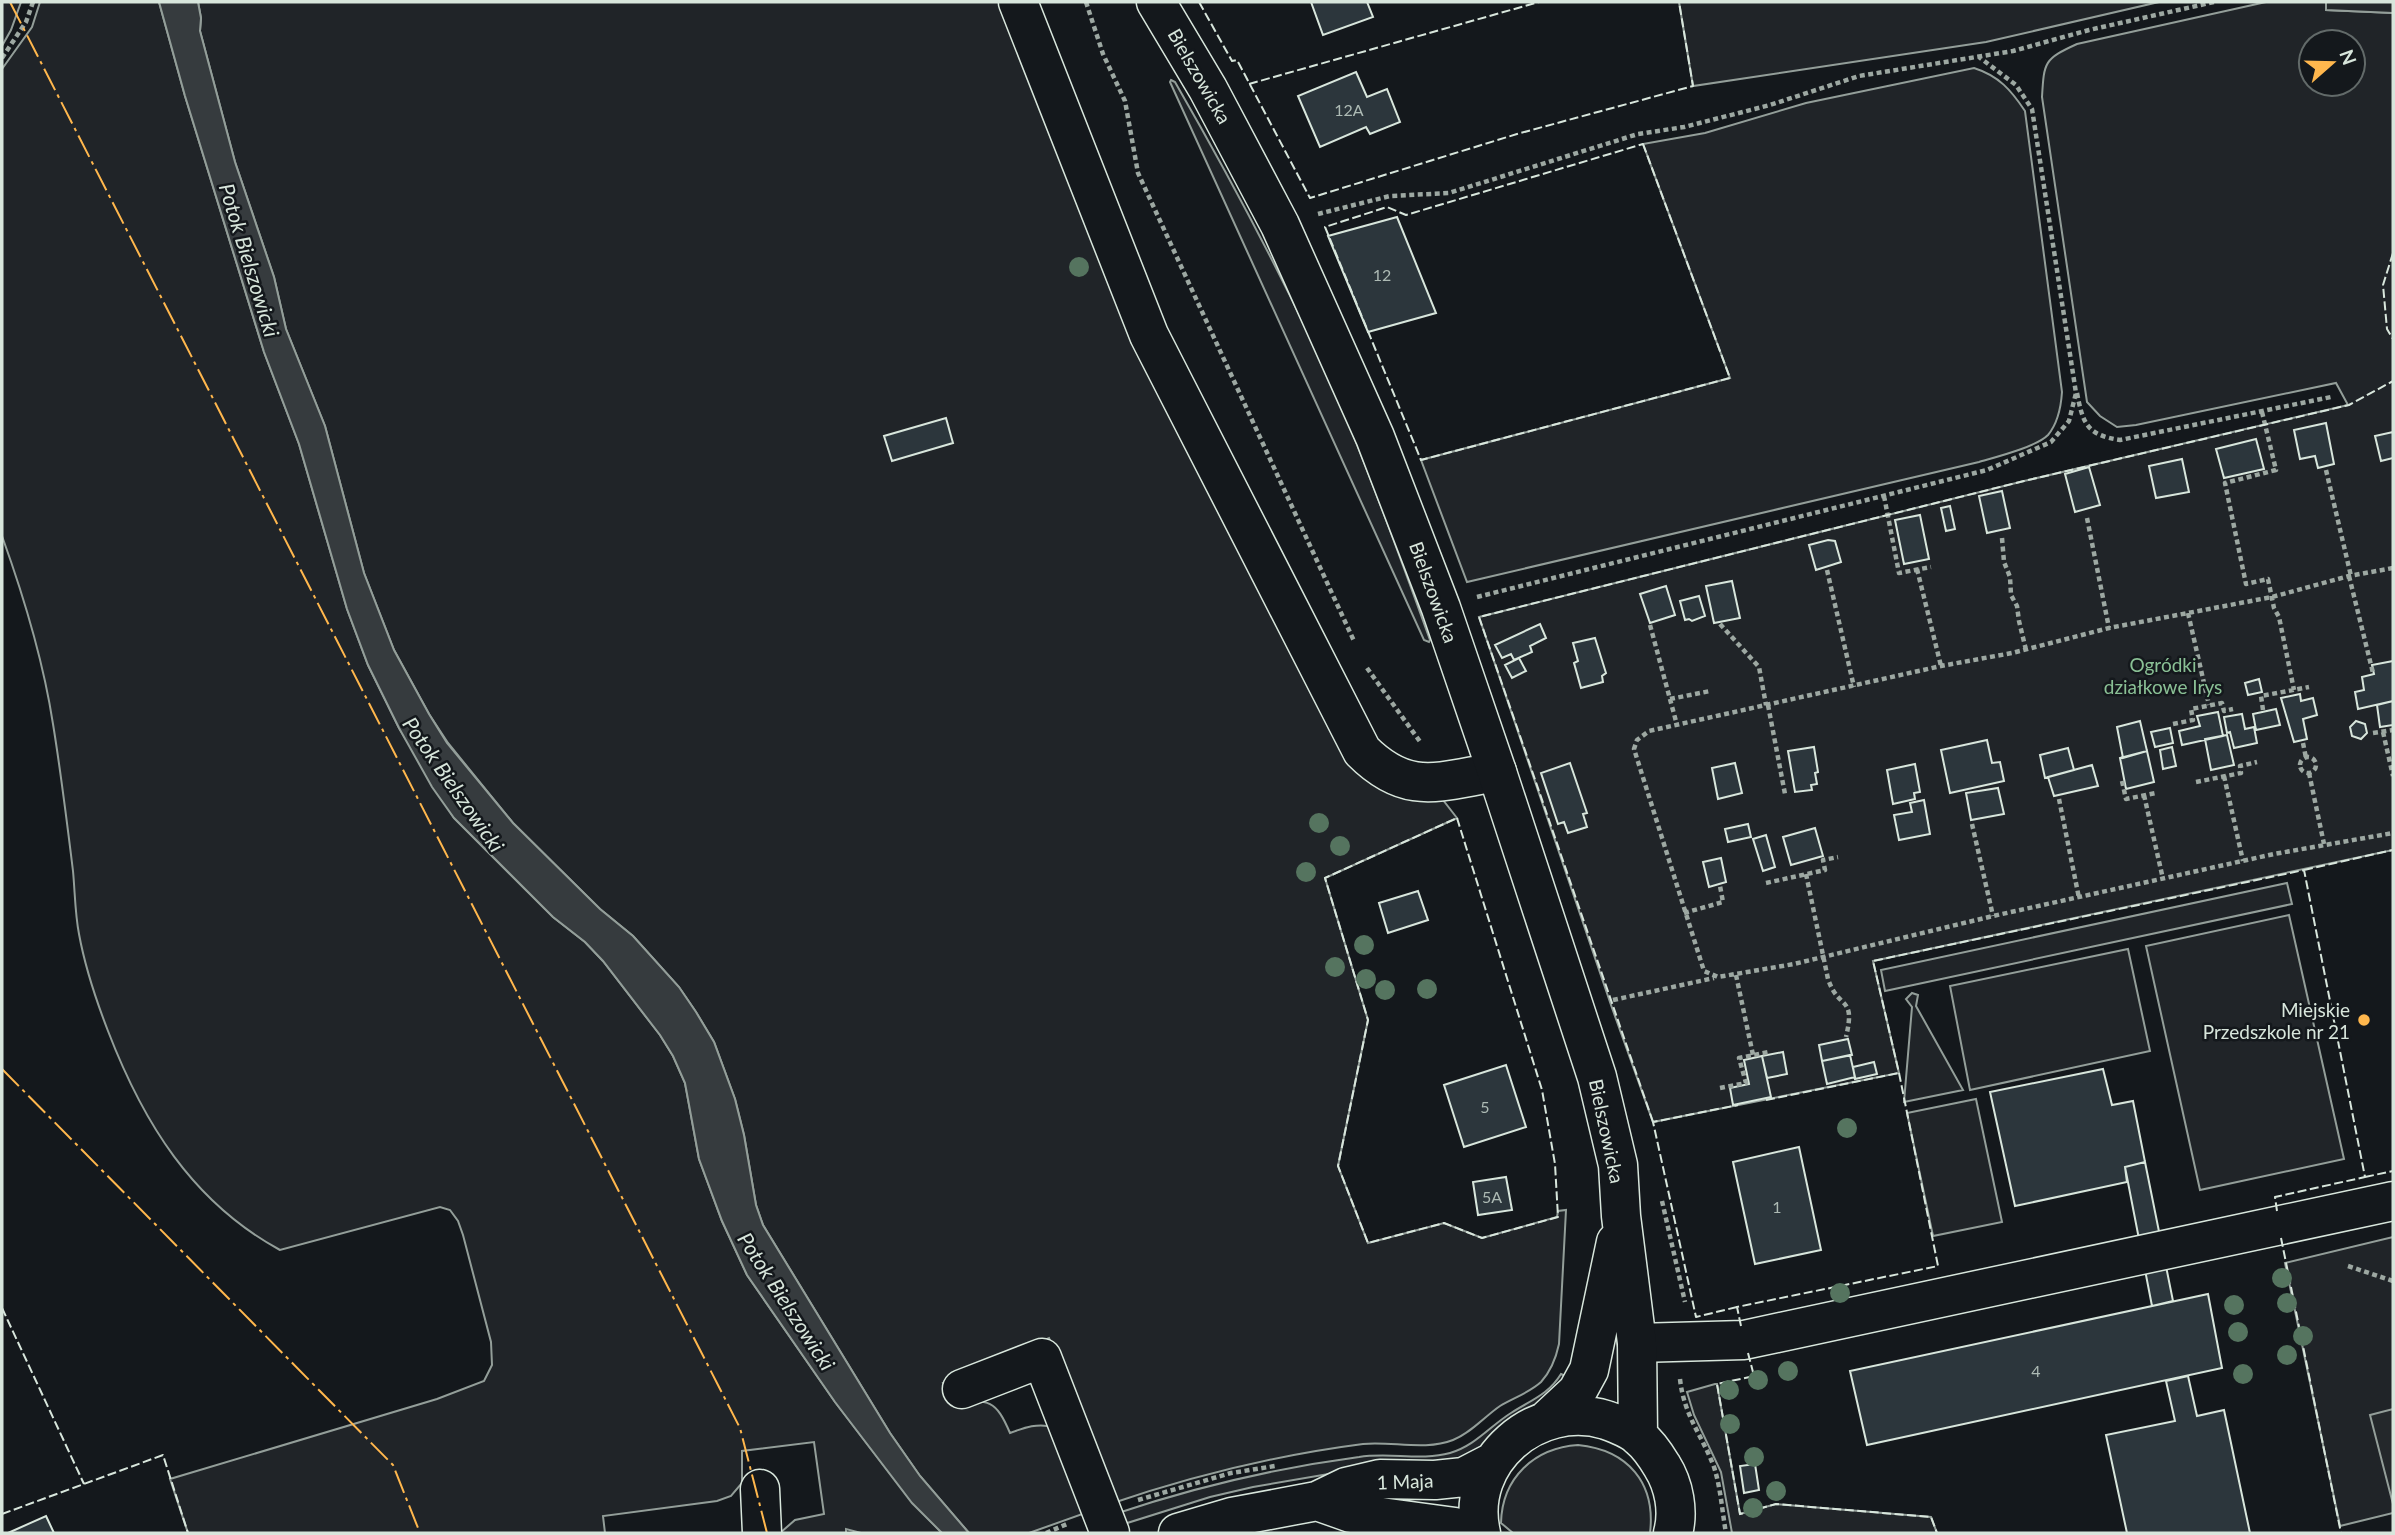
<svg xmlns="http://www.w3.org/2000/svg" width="2395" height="1535" viewBox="0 0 2395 1535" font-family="Lato,sans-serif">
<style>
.green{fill:#202428;stroke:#939e99;stroke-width:2;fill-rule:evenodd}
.parking{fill:#24282b;stroke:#939e99;stroke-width:2}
.water{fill:#363b3e;stroke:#939e99;stroke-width:2}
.building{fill:#2c363c;stroke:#d8e6dc;stroke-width:2}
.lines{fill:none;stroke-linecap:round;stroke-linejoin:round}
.minor-casing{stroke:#d8e6dc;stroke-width:41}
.major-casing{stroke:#d8e6dc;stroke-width:41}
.path{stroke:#9da8a2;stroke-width:4.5;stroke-dasharray:5 3.5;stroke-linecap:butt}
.minor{stroke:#14181c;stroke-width:38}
.major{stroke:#14181c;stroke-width:38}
.fence{stroke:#d8e6dc;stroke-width:2;stroke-dasharray:9 3.5;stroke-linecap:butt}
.power{stroke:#ffb74d;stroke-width:2;stroke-dasharray:24 5 3.5 5;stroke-linecap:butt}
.tree{fill:#55745f}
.poi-dot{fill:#ffb74d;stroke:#14181c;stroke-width:2.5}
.labels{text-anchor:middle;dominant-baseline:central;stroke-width:5;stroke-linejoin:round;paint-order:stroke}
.number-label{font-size:16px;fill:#adbab4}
.street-label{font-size:19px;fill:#d8e6dc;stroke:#14181c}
.park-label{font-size:19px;fill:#8ac095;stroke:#14181c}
.poi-label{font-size:19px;fill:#d8e6dc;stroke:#14181c;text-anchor:end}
.water-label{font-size:21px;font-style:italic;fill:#d8e6dc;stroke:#14181c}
</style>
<rect width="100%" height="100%" fill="#14181c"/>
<path class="green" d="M2 2H21L11 30 2 46Z
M40 2H159L185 96 264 352 299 444 347 609 368 665 399 728 454 818 553 917 585 942 603 961 660 1035 673 1056 685 1083 699 1159 722 1221 747 1275 835 1402 912 1502 942 1533H861L846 1529V1533H780L795 1520 824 1514 814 1442 742 1451V1483L731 1496 717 1501 603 1516 605 1533H188L170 1479 437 1399 484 1381 492 1365 491 1342 463 1235 458 1221 450 1210 440 1207 280 1250C192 1202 143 1122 108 1031 96 1000 85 967 79 934 75 914 75 892 73 871 67 822 61 773 53 724 43 659 24 597 2 536V69L32 27Z
M198 2H1008L1341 738 1436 791 1457 818 1325 878 1368 1020 1338 1166 1368 1243 1444 1223 1482 1238 1557 1217 1558 1211 1566 1210 1559 1344C1556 1358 1551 1371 1541 1382 1529 1393 1513 1398 1500 1406 1484 1417 1471 1433 1453 1440 1425 1451 1392 1441 1363 1444 1277 1455 1192 1476 1110 1504L1072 1394 1049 1338 943 1383 955 1403C989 1399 996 1400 1010 1433 1026 1427 1037 1423 1054 1427L1091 1511 1029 1533H969L920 1476 890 1433 763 1225 756 1205 744 1135 735 1099 714 1042 696 1012 679 987 633 936 600 909 513 823 448 743 429 714 394 650 364 573 325 426 286 329 274 277 235 162 200 31 201 18Z
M1679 2H2159L1986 42 1693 86Z
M2266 2H2326V10L2393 13V850L1873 961 1899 1073 1653 1122 1611 1005 1479 617 2024 481 2348 405 2336 383 2136 425 2117 427 2100 416 2087 402 2042 97C2044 62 2044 59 2077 44ZM2311 42H2353V84H2311Z
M1974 68C1999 76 2011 90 2025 111L2062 392C2061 407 2058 423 2048 435 2036 447 1996 457 1979 462L1467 582 1421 460 1730 378 1643 144 1705 133 1806 103Z
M1171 80 1175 82C1236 188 1293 295 1342 407 1374 484 1402 562 1430 640L1429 642 1424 640 1170 82Z
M2287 883 2292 904 1885 991 1881 970Z
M2289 915 2344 1159 2200 1190 2146 946Z
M2128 949 2150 1051 1970 1090 1950 986Z
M1912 993 1918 995 1916 1006 1963 1090 1904 1102 1912 1007 1906 999Z
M1976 1099 2002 1222 1933 1236 1907 1113Z
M2393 1237V1513L2340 1526 2285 1263Z
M1561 1374 1572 1379 1467 1460 1352 1470 1253 1487 1210 1497 1124 1524 1115 1514C1195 1487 1276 1468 1359 1457 1389 1452 1421 1461 1450 1453 1475 1446 1490 1426 1511 1413 1531 1400 1548 1395 1561 1374Z
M1715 1384H1717L1740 1514 1776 1504 1931 1517 1937 1533H1732L1721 1472 1694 1415 1687 1392Z
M1578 1445C1628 1450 1656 1483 1650 1533H1513L1501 1523C1502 1478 1534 1448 1578 1445Z"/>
<path class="parking" d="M2326 2H2393V13L2326 10Z
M2393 1409V1504L2370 1415Z"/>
<path class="water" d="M159 2H198L201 18 200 31 235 162 274 277 286 329 325 426 364 573 394 650 429 714 447 743 513 823 600 909 633 936 679 987 696 1012 714 1042 735 1099 744 1135 756 1205 763 1225 890 1433 920 1476 969 1533H942L912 1503 835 1402 747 1275 722 1221 699 1159 685 1083 673 1056 660 1035 603 961 585 942 553 917 454 818 432 787 399 728 368 665 347 609 299 444 264 352 185 96Z"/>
<path class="building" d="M1311 2H1367L1373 17 1323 35Z
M1356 72 1367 97 1387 89 1400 122 1370 134 1366 127 1320 147 1298 96Z
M1397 217 1436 313 1368 332 1328 236Z
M946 418 953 443 892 461 884 436Z
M2326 423 2334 464 2318 468 2315 456 2300 459 2294 430Z
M2393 432V458L2381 461 2375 436Z
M2256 439 2264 469 2224 478 2216 449Z
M2182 459 2189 492 2156 498 2149 466Z
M2089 467 2100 505 2075 512 2065 474Z
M2002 491 2010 528 1987 533 1979 496Z
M1950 506 1955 529 1946 531 1941 508Z
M1920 515 1929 559 1904 564 1895 520Z
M1828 540 1835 541 1841 562 1816 570 1809 545Z
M1732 581 1740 618 1714 623 1706 586Z
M1666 586 1675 615 1650 623 1640 594Z
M1699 596 1705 616 1692 621 1689 619 1685 620 1680 601Z
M1540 624 1546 638 1530 646 1532 652 1514 660 1511 654 1502 658 1495 645Z
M1595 638 1606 673 1602 676 1603 682 1581 688 1574 663 1578 661 1573 643Z
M1519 658 1526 671 1512 678 1505 665Z
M2393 661V701L2358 709 2355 692 2364 690 2362 677 2374 674 2372 665Z
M2259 679 2262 692 2248 695 2245 683Z
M2300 694 2301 701 2313 698 2317 715 2303 719 2307 739 2294 742 2281 698Z
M2393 701V725L2380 727 2377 705Z
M2276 709 2280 725 2256 730 2253 714Z
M2218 712 2223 736 2182 745 2179 731 2200 726 2197 716Z
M2242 714 2245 729 2254 727 2257 743 2234 748 2230 732 2227 733 2224 717Z
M2140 721 2147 751 2123 758 2117 727Z
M2356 721 2365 724 2367 733 2361 739 2352 736 2350 727Z
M2170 728 2173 743 2155 747 2151 732Z
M2227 735 2234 765 2211 770 2205 739Z
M1987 740 1992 763 2000 762 2004 781 1950 793 1941 750Z
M1814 747 1818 772 1815 773 1817 784 1811 785 1812 790 1795 792 1788 751Z
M2172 747 2176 766 2163 769 2160 750Z
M2068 748 2074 770 2045 778 2040 755Z
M2147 751 2154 782 2126 789 2120 758Z
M1570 763 1587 813 1583 814 1587 827 1568 833 1564 822 1558 824 1541 773Z
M1735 763 1742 793 1718 799 1712 768Z
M1915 764 1920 792 1914 793 1915 799 1893 804 1887 770Z
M2092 765 2098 786 2054 796 2048 777Z
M1998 788 2004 814 1971 820 1966 793Z
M1924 800 1930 834 1899 840 1894 815 1912 812 1910 803Z
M1748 824 1751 837 1728 842 1725 829Z
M1815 828 1823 856 1791 865 1783 837Z
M1766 835 1775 867 1763 871 1753 839Z
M1721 858 1726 882 1709 887 1703 862Z
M1418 891 1428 920 1388 933 1379 903Z
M1848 1039 1852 1055 1822 1061 1819 1045Z
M1783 1052 1787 1074 1767 1078 1762 1056Z
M1850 1055 1855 1077 1827 1084 1822 1061Z
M1762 1056 1771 1097 1733 1105 1730 1088 1749 1084 1744 1060Z
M1874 1062 1877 1074 1855 1079 1853 1067Z
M1506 1065 1526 1127 1464 1147 1444 1085Z
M2103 1069 2112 1105 2133 1101 2145 1162 2125 1167 2127 1182 2015 1206 1990 1092Z
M1799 1147 1821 1250 1755 1264 1733 1162Z
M2145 1162 2173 1301 2152 1306 2125 1167Z
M1506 1177 1512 1210 1478 1215 1473 1182Z
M2208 1294 2222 1368 1867 1445 1850 1371Z
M2188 1376 2197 1416 2224 1410 2250 1533H2127L2106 1435 2175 1421 2166 1381Z
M1755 1464 1759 1490 1744 1493 1740 1466Z
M46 1516 54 1533H8Z"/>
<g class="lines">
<defs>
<path id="minor" d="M1018 2 1149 335 1362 751C1408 797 1439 781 1497 772
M1637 1343 1744 1340 2393 1201
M962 1389 1042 1358 1110 1533
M760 1489 762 1533"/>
<path id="major" d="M1156 2 1208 89 1280 225 1375 437 1441 608 1497 772 1597 1077 1618 1165 1621 1216 1637 1343 1638 1435
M1548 1419 1577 1392 1589 1370 1616 1242
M1317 1501 1351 1513 1455 1527 1464 1533
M1178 1533 1232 1517 1317 1501 1346 1487 1380 1479 1435 1480 1464 1477 1493 1462
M1481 1533C1464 1461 1537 1399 1606 1420 1617 1424 1631 1429 1639 1437 1649 1445 1656 1456 1662 1466 1674 1485 1679 1511 1673 1533"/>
</defs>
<use href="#minor" class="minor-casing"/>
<use href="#major" class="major-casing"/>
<path class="path" d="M1086 2 1103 54 1125 101 1138 173 1354 641
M2 58 26 22 33 2
M1318 214 1390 196 1449 193 1638 134 1684 127 1770 105 1859 76 2013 51 2089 30 2214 2
M2077 393C2083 424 2087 435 2120 440L2331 397
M2262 412 2276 470 2225 483 2246 584 2268 579 2274 608 2279 617 2294 690
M2326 470 2351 576
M1884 496 1899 573 1931 567
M2087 518 2109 628
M2002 538 2004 562 2010 577 2011 595 2017 606 2019 621 2026 650
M2393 568 2349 576 2272 597 2109 628 2012 653 1941 666 1649 731 1637 740 1634 749 1704 971 1718 977 1794 964 1993 916 2274 854 2393 833
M1917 569 1941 666
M1827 570 1854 687
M2349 576 2373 673
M1477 597 1987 470 2051 442 2069 421 2076 393 2032 109 2016 85 1979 57
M2188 613 2209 705
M1720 624 1759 667 1766 705
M1650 625 1677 725
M1367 668 1421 743
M1670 699 1710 691
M1768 705 1785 794
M2263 710 2261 696 2309 687
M2173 724 2193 720 2191 709 2222 703 2224 711 2233 709
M2383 732 2393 776
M2373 733 2393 730
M2303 743 2306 758
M2300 765a8 8 0 1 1 16 0a8 8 0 1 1-16 0Z
M2309 773 2324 844
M2224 776 2243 861
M2122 781 2126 799 2156 793
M2196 782 2241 773 2240 766 2257 762
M2144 795 2163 879
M2059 799 2079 898
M1972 824 1993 916
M1806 874 1828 979C1839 1011 1856 995 1846 1037
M1766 883 1825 870 1823 860 1838 857
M1684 913 1723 902 1720 886
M1736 975 1753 1055
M1613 1000 1714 978
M1720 1088 1746 1083 1739 1058 1769 1052
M1662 1201 1685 1302
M2348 1266 2393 1281
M1680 1379C1684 1416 1702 1435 1714 1467 1721 1489 1722 1511 1726 1533
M1138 1500 1231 1473 1275 1466
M1046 1533 1067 1524"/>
<use href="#minor" class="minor"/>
<use href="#major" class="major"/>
<path class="fence" d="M1199 2 1232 61 1237 60 1310 198 1517 134 1693 86 1679 2
M1249 84 1539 2
M1643 144 1730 378 1421 460 1325 227 1387 207 1406 215Z
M2393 253 2383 285 2387 329 2393 339
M1457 818 1542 1090 1555 1164 1558 1217 1482 1238 1444 1223 1368 1243 1338 1166 1368 1020 1325 878Z
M2304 870 2393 850
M1766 1100 1899 1073
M1653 1122 1479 617 2024 481 2349 405 2393 381
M2365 1177 2393 1171
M2281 1238 2341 1533
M1737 1307 1696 1317 1653 1122 1738 1105
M2 1308 84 1484
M1741 1326 1737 1307 1938 1266 1899 1073 1873 961 2304 870 2365 1177 2275 1197 2277 1211
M1748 1353 1754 1376 1717 1384 1740 1514 1776 1504 1931 1517 1937 1533
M2 1514 163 1455 188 1533"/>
<path class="power" d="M10 2 740 1428 767 1533
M2 1069 393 1465 420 1533"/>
</g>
<g class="tree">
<circle cx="1079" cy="267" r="10"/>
<circle cx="1319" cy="823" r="10"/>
<circle cx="1340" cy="846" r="10"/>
<circle cx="1306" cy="872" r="10"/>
<circle cx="1364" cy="945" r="10"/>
<circle cx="1335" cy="967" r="10"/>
<circle cx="1366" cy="979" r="10"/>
<circle cx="1427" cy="989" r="10"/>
<circle cx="1385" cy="990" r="10"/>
<circle cx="1847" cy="1128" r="10"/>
<circle cx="2282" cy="1278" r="10"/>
<circle cx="1840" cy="1293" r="10"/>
<circle cx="2287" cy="1303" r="10"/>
<circle cx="2234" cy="1305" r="10"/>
<circle cx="2238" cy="1332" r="10"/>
<circle cx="2303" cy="1336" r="10"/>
<circle cx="2287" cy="1355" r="10"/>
<circle cx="1788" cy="1371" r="10"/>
<circle cx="2243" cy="1374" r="10"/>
<circle cx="1758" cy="1380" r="10"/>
<circle cx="1729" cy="1390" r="10"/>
<circle cx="1730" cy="1424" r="10"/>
<circle cx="1754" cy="1457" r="10"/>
<circle cx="1776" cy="1491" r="10"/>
<circle cx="1753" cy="1508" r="10"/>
</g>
<circle class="poi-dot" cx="2364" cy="1020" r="7"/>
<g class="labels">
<g class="number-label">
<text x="1349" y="109">12A</text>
<text x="1382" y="274">12</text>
<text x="1485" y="1106">5</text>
<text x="1492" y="1196">5A</text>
<text x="1777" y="1206">1</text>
<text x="2036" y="1370">4</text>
</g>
<g class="street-label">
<text transform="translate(1200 76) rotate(60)">Bielszowicka</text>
<text transform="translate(1434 592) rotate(70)">Bielszowicka</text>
<text transform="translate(1607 1131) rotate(78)">Bielszowicka</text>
<text transform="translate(1405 1481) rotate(-2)">1 Maja</text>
</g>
<g class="park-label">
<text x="2163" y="664">Ogródki<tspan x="2163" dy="22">działkowe Irys</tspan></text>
</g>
<g class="poi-label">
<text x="2350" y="1009">Miejskie<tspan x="2350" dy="22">Przedszkole nr 21</tspan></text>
</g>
<g class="water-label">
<text transform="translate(250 260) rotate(73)">Potok Bielszowicki</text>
<text transform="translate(454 784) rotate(55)">Potok Bielszowicki</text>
<text transform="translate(787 1301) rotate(57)">Potok Bielszowicki</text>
</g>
</g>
<rect width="2395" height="1535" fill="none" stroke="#d8e6dc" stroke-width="7"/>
<g transform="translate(2332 63) rotate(70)"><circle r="33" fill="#14181c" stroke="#626a69" stroke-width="2"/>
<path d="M0-5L12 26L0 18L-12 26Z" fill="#ffb74d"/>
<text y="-10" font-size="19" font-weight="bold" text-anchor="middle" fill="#d8e6dc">N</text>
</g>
</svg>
